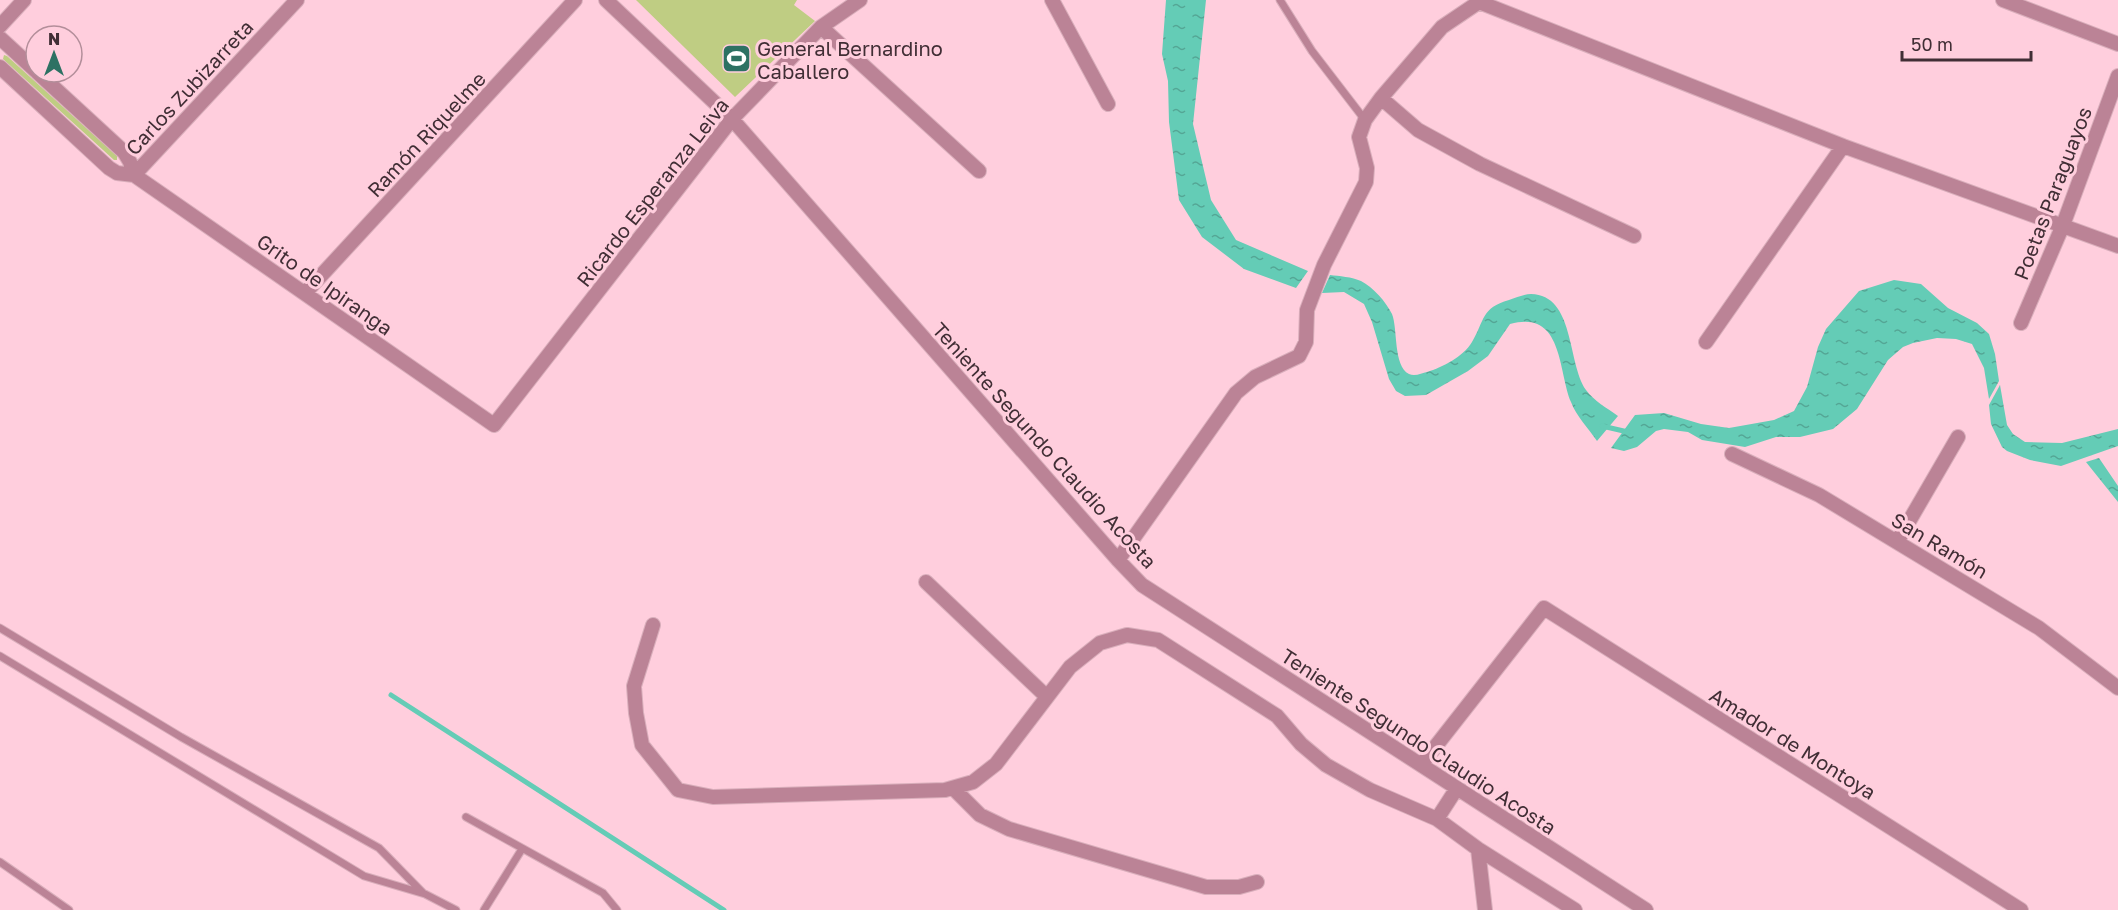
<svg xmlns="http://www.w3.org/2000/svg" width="2118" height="910" viewBox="0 0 2118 910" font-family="'Golos Text',sans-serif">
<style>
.grass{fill:#bfcd83}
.water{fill:url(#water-ripples)}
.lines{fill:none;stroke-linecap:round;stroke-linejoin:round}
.stream{stroke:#64ccb6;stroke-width:5}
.service-casing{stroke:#d9aebb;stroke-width:9}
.minor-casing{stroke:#d9aebb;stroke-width:16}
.service{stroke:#bb8396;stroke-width:7}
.minor{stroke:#bb8396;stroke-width:14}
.labels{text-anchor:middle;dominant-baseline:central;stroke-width:6;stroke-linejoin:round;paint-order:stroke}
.poi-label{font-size:20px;fill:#412e35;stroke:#ffcedd;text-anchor:start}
.street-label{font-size:20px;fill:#412e35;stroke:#ffcedd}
</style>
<defs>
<pattern id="water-ripples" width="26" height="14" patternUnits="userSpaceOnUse" patternTransform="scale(1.5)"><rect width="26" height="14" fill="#64ccb6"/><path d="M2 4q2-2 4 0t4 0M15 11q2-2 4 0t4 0" fill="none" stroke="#54a695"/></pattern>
</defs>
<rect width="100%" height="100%" fill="#ffcedd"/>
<path class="grass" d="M636 0H797L794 5 815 21 735 97Z
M4 55 7 56 117 156V160H114L3 59Z"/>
<path class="water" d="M1166 0H1206L1193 124 1211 200 1236 240 1308 271 1296 288 1244 269 1202 237 1179 200 1169 122 1168 81 1162 54Z
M1330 275C1339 276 1352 277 1361 281 1373 287 1386 302 1392 314 1398 329 1393 366 1409 374 1415 377 1422 373 1427 372 1443 367 1463 357 1472 342 1485 320 1481 308 1509 300 1516 298 1524 294 1531 294 1575 295 1567 362 1586 390 1594 401 1607 408 1618 416L1597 441C1589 429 1576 416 1571 402 1558 370 1563 309 1510 324L1488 356 1468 371 1426 395 1405 396 1396 391 1389 379 1372 322 1364 304 1344 292 1322 293Z
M1894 280 1921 284 1948 308 1977 323 1989 334 1995 354 1999 381 1989 399 1984 368 1972 344 1956 339 1937 338 1913 343 1903 347 1888 360 1857 409 1833 429 1800 437H1776L1745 447 1702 440 1688 432 1664 429 1656 431 1637 447 1624 451 1611 448 1635 415 1664 413 1701 424 1729 428 1774 420 1794 411 1807 387 1818 347 1826 329 1859 291Z
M2000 385 2007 425 2013 434 2025 442 2062 443 2118 429V446L2061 466 2030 460 2007 451 2002 447 1991 424 1989 405Z
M2099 458 2118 486V502L2086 462Z"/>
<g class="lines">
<path class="stream" d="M1602 426 1628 432
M391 695 724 910"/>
<defs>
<path id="service" d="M1280 0 1312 51 1365 120
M0 628 181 737 379 848 423 893
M0 656 364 876 425 894 456 910
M466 817 603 893 617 910
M0 862 69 910
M484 910 522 849"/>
<path id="minor" d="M606 0 732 119 1118 560 1142 585 1646 910
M1052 0 1108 104
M1477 0 1479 2 1843 146 2118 246
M2003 0 2118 44
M0 26 24 0
M821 27 979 171
M0 38 36 71
M0 67 109 168 117 173 134 175 494 425 732 119 821 27 860 0
M37 72 124 152 130 162 134 175
M1381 98 1418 130 1480 164 1634 236
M134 175 297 0
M305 293 575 0
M2021 323 2063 225 2118 76
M1706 342 1843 146
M1732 454 1819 495 2039 628 2118 688
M1897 542 1958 437
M1118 560 1236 393 1255 377 1299 356 1306 342 1307 310 1324 265 1366 182 1367 168 1359 137 1365 120 1381 98 1442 27 1479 2
M926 582 1047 697
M653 625 634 686 636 713 642 745 678 790 713 797 945 790 973 782 996 764 1070 667 1100 643 1127 635 1158 640 1277 716 1301 744 1326 765 1370 790 1437 819 1478 849 1575 910
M1421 765 1544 608 2021 910
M953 788 980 815 1009 829 1206 887H1239L1257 882
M1437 819 1457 788
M1478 849 1485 910"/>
</defs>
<use href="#service" class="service-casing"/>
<use href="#minor" class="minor-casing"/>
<use href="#service" class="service"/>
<use href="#minor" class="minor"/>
</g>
<defs>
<symbol id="stadium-square" viewBox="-11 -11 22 22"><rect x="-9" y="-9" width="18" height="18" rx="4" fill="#2d7163" stroke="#ffcedd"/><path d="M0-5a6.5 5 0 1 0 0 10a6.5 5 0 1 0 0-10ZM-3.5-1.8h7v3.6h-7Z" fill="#fff"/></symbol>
</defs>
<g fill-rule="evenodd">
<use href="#stadium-square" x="720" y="42" width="33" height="33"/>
</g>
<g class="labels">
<g class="poi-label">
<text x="757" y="48">General Bernardino<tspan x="757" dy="23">Caballero</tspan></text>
</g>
<g class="street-label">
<text transform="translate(189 87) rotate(-47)">Carlos Zubizarreta</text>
<text transform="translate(426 134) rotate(-47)">Ramón Riquelme</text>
<text transform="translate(652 192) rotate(-52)">Ricardo Esperanza Leiva</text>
<text transform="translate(2052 193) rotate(-69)">Poetas Paraguayos</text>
<text transform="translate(325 284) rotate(35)">Grito de Ipiranga</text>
<text transform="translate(1045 445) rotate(48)">Teniente Segundo Claudio Acosta</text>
<text transform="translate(1940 545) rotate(31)">San Ramón</text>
<text transform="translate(1419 741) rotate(33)">Teniente Segundo Claudio Acosta</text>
<text transform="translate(1793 743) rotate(32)">Amador de Montoya</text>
</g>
</g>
<g transform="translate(54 54)"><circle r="28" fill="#ffcedd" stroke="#b38e9a" stroke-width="1.5"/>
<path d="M0-4.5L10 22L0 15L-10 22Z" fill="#2d7163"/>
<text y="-9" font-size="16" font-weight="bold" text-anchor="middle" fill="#412e35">N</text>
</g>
<path d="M1902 51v9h129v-9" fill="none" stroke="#412e35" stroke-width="3"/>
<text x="1911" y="51" font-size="18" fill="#412e35" stroke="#ffcedd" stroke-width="4.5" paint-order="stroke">50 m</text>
</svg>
